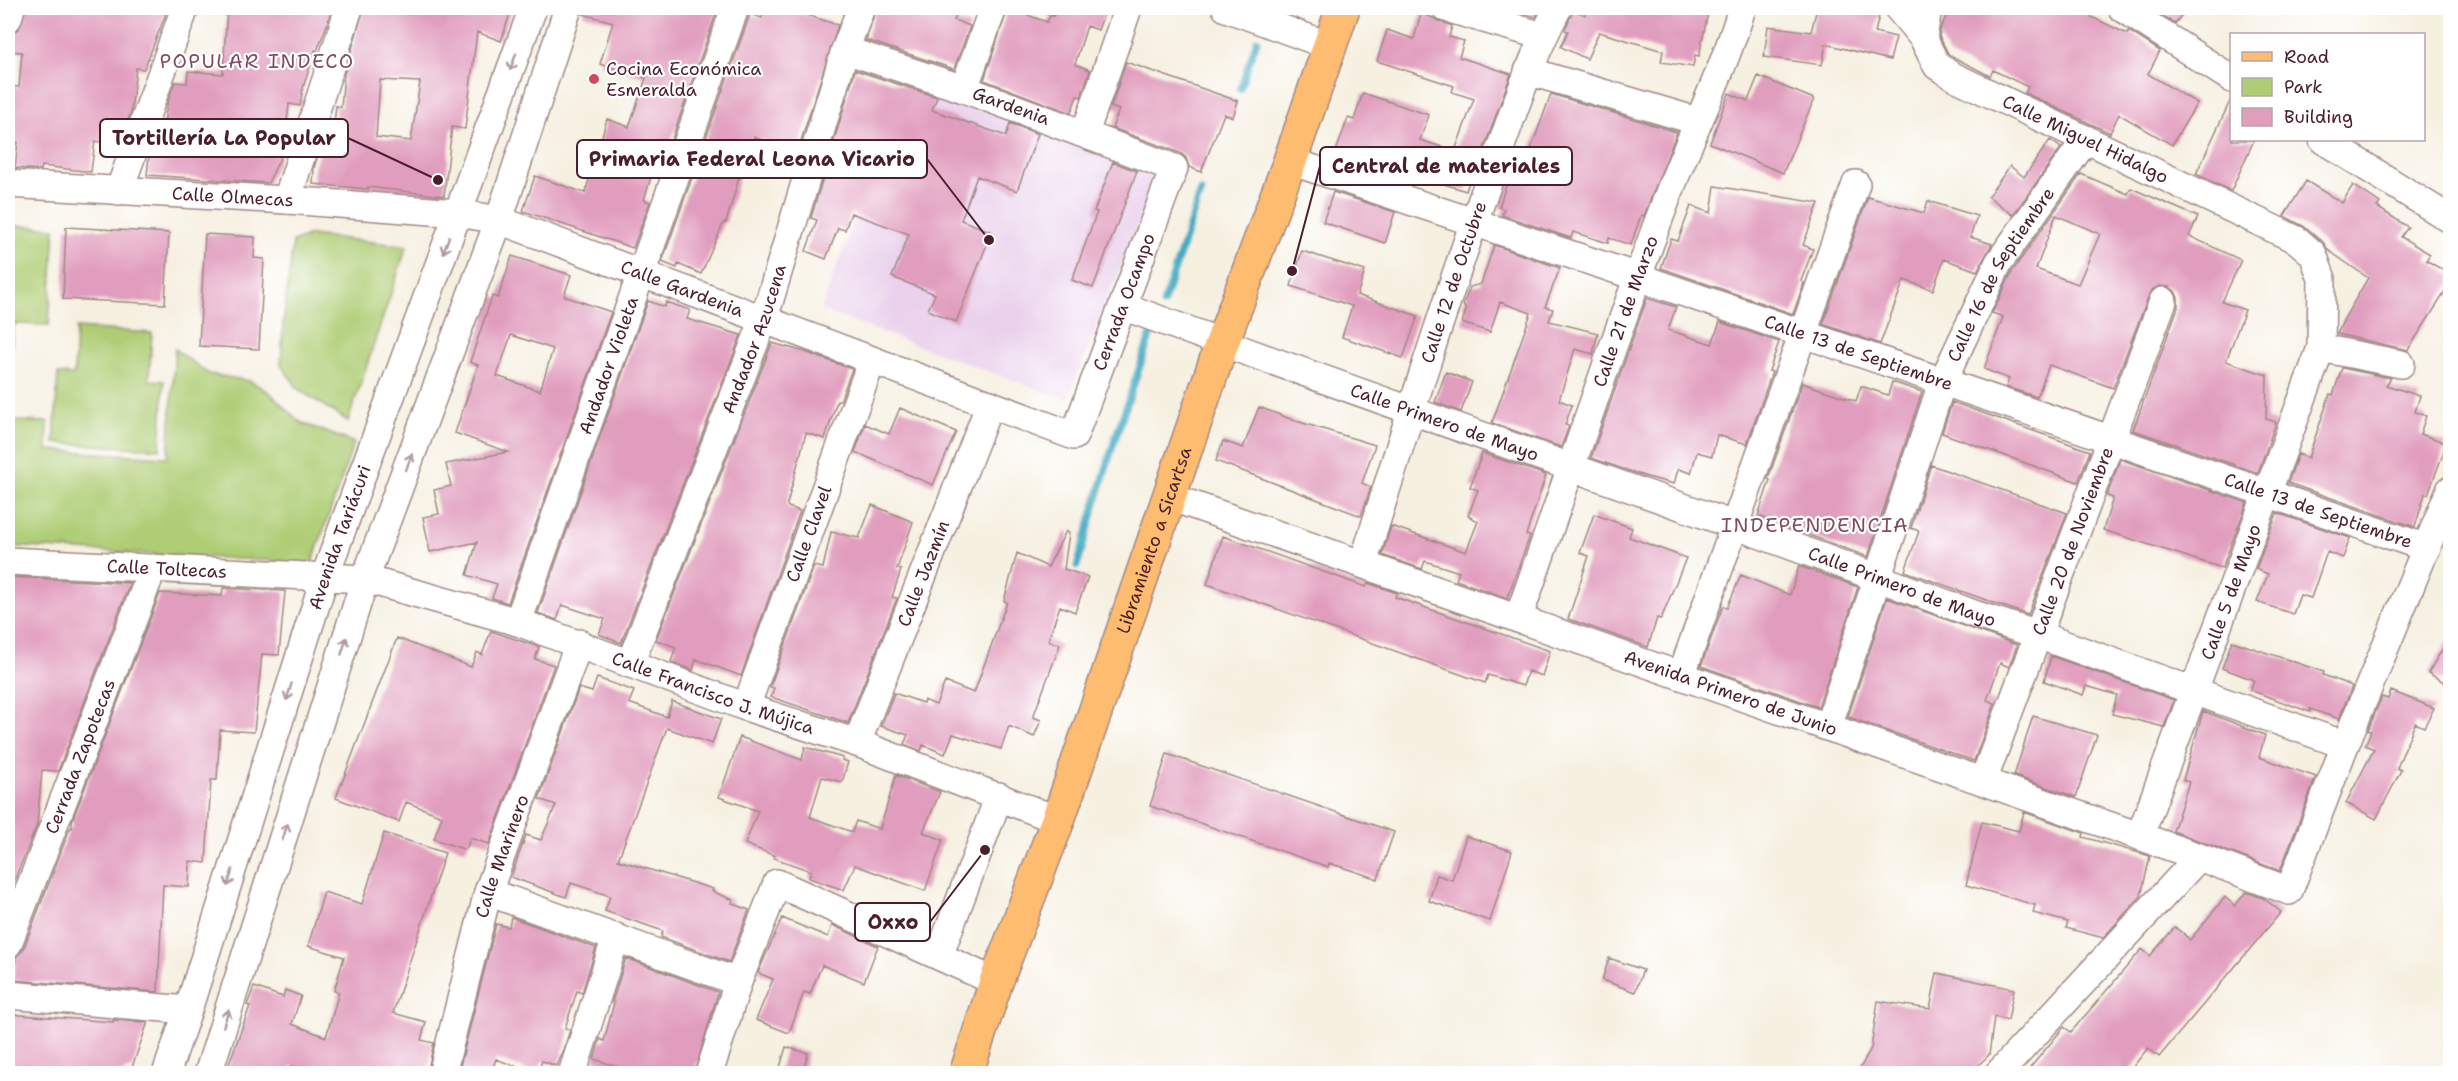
<svg xmlns="http://www.w3.org/2000/svg" width="2458" height="1081" viewBox="0 0 2458 1081" font-family="'Shantell Sans',sans-serif">
<style>
.built{fill:#ead1ec}
.green{fill:#aecd74;stroke:#7c7650;stroke-width:1.5}
.lines{fill:none;stroke-linecap:round;stroke-linejoin:round}
.stream{stroke:#42aac1;stroke-width:7}
.building{fill:#e19dbd;fill-rule:evenodd}
.minor-casing{stroke:#a08886;stroke-width:30}
.major-casing{stroke:#a08886;stroke-width:36}
.minor{stroke:#fff;stroke-width:27}
.major{stroke:#fdbc6f;stroke-width:33}
.rail-casing{stroke:#4a1f2b;stroke-width:7}
.rail{stroke:#fff;stroke-width:4.5;stroke-dasharray:14;stroke-linecap:butt}
.oneway{stroke:#ae9aa0}
.poi-dot{fill:#d1495b;stroke:#fff;stroke-width:2}
.labels{text-anchor:middle;dominant-baseline:central;stroke-width:4.5;stroke-linejoin:round;paint-order:stroke}
.poi-label{font-size:18px;fill:#4a1f2b;stroke:#fff;text-anchor:start}
.street-label{font-size:18px;fill:#4a1f2b;stroke:#fff}
.neighbourhood-label{font-size:20px;letter-spacing:1.5px;fill:#7f4b5e;stroke:#fff}
.leader{fill:none;stroke:#4a1f2b;stroke-width:2}
.callout-dot{fill:#4a1f2b;stroke:#fff;stroke-width:2}
.callout{fill:#fff;stroke:#4a1f2b;stroke-width:2}
.callout-label{font-size:20px;text-anchor:middle;font-weight:bold;fill:#4a1f2b}
</style>
<rect width="100%" height="100%" fill="#fff"/>
<filter id="ink" filterUnits="userSpaceOnUse"><feTurbulence type="fractalNoise" baseFrequency=".0167" numOctaves="2"/><feDisplacementMap in="SourceGraphic" scale="12" xChannelSelector="R" yChannelSelector="G"/><feConvolveMatrix kernelMatrix="1 2 1 2 8 2 1 2 1" color-interpolation-filters="sRGB"/></filter>
<filter id="wash" filterUnits="userSpaceOnUse"><feTurbulence type="fractalNoise" baseFrequency=".008" numOctaves="4" result="noise"/><feDisplacementMap in="SourceGraphic" scale="24" xChannelSelector="R" yChannelSelector="G"/><feGaussianBlur stdDeviation="1.35" result="paint"/><feColorMatrix in="noise" values="0 0 0 0 0 0 0 0 0 0 0 0 0 0 0 0 0 1.4 0 .05"/><feComposite in="paint" operator="in"/></filter>
<g filter="url(#wash)">
<rect width="100%" height="100%" fill="#f6f0e1"/>
<path class="built" d="M904 79 1160 170 1067 400 821 310Z"/>
<path class="green" d="M8 225 55 228 49 325 14 324 8 384Z
M309 235 407 246 348 421 299 390 281 365 283 325 293 242Z
M76 328 152 333 149 380 164 381 160 449 54 443 58 374 74 375Z
M175 349 209 374 250 381 269 392 300 422 354 443 312 563 8 546V421L48 422 47 450 168 457Z"/>
<g class="lines">
<path class="stream" d="M1240 89 1257 40
M1163 304 1201 191
M1077 566 1114 442 1151 334"/>
</g>
<g id="blocks">
<path class="building" d="M26 8H166L165 16 144 69 136 68 131 111 119 145 95 141 91 172 42 166 41 170 15 168 18 142 8 141V86L19 87 22 52 8 51 10 33 19 29Z
M227 8 255 12V8H333L317 51 315 50 303 88 300 106 289 104 287 122 278 120 274 153 281 156 268 183 147 175 149 155 161 122H164L167 105 175 82 187 83 188 71 223 74Z
M364 8H512L501 41 477 32 465 129 452 127 444 196 368 187V189L313 184 314 168 325 132 333 133 336 106 341 107 344 75ZM380 80 420 82 411 141 376 137Z
M583 8H718L662 167 655 164 644 200 650 202 633 248 523 211 535 176 585 193 607 119 629 127 646 78 600 64 613 22 583 14Z
M765 8H785L838 25 797 153 754 137 745 161 744 160 726 223 724 222 701 274 678 264 677 268 662 262 750 14 762 18Z
M876 8H959L954 20 970 26 954 69 866 40Z
M1008 8 1047 22 1050 16H1055L1041 11 1042 8H1106L1098 30 1087 26 1075 64 1090 70 1081 97 1077 96 1071 113 984 80Z
M1510 8H1541L1536 17 1509 10Z
M1587 8H1709L1699 56 1695 55 1693 67 1661 62 1663 51 1599 32 1587 59 1561 47 1568 31 1565 30 1573 10 1585 15Z
M1817 8H1881L1875 32 1896 37 1890 60 1826 44 1822 65 1764 57 1768 26 1811 32Z
M1950 8H2073L2127 34 2129 31 2160 51 2148 74 2197 103 2172 145 2119 114 2110 133 2025 93 2028 87 1993 70 1990 76 1949 55 1939 36 1941 27Z
M2150 8H2186L2175 24Z
M1421 13 1452 26 1449 37 1464 41 1459 57 1511 74 1481 156 1478 155 1466 191 1407 172 1404 182 1334 157 1348 118 1354 120 1363 93 1429 115 1420 140 1455 151 1474 99 1452 92 1454 86 1377 61 1387 30 1414 39Z
M1126 62 1238 101 1233 117 1224 114 1201 172 1189 167 1186 158 1180 153 1112 128 1119 110 1111 107Z
M855 70 937 97 932 110 1006 136 1010 123 1038 134 1017 191 977 176 961 220 992 232 956 322 928 310 935 294 892 277 909 234 851 213 845 230 838 228 826 259 806 251 817 220 811 218Z
M1758 76 1814 99 1783 173 1710 143 1729 93 1748 101Z
M1551 94 1677 132 1644 216 1641 215 1631 245 1609 238 1608 243 1573 232 1571 238 1502 215 1504 209 1499 207 1511 170 1522 173Z
M2232 97V140H2254L2231 191 2196 174Z
M2050 140 2061 148 2013 215 1988 196 2010 166 2024 177Z
M1113 162 1137 171 1093 288 1072 280 1097 212 1094 211Z
M2081 174 2128 194 2131 188 2198 217 2189 236 2241 260 2222 302 2245 310 2226 361 2267 375 2266 419 2276 422 2258 473 2133 430 2178 307V298L2175 291 2169 287 2160 286 2153 289 2149 295 2113 388 2049 365 2037 397 2006 387 2009 379 1984 369 2003 317 1992 313 2013 270ZM2056 215 2100 234 2078 284 2036 269Z
M2306 181 2342 203 2353 185 2380 203 2377 207 2408 227 2401 237 2430 254 2426 260 2451 275V283L2408 350 2337 334 2345 317 2368 278 2328 250 2323 242 2307 228 2284 216Z
M1715 186 1819 203 1803 245 1813 249 1801 281 1804 283 1793 314 1661 268 1671 239 1678 241 1691 206 1711 213Z
M1333 192 1395 212 1385 243 1323 222Z
M1868 197 1924 213 1928 201 1977 216 1970 237 1992 244 1977 271 1944 259 1933 290 1904 280 1880 344 1823 324Z
M66 227 169 233 165 304 63 299Z
M205 234 255 237 254 258 264 259 259 349 199 346Z
M1494 245 1560 268 1545 307 1553 309 1549 321 1598 333 1593 354 1575 349 1559 400 1572 405 1565 425 1569 426 1561 447 1492 423 1531 313 1500 302 1490 332 1462 323 1466 310 1463 305 1470 287 1481 284Z
M1302 251 1365 271 1357 295 1418 316 1403 358 1342 337 1352 306 1291 286Z
M512 256 571 275 564 296 611 312 508 603 492 598 497 584 467 575 477 542 430 552 423 517 439 514 434 490 451 486 446 464 508 452 455 433 478 365 470 362 492 296 498 298ZM511 335 553 349 540 391 497 376Z
M1647 298 1676 307 1668 330 1712 344 1720 322 1779 342 1769 371 1772 372 1747 444 1717 435 1712 456 1697 452 1691 473 1678 469 1674 484 1647 477 1591 458Z
M648 301 665 307 666 302 690 310 687 319 741 335 621 643 599 634 605 619 562 605 557 620 538 613Z
M772 343 805 352 852 369 840 401H837L825 439 806 433 787 504 788 507 800 511 741 676 696 659 693 670 671 662 676 647 656 640Z
M2342 368 2391 378 2386 385 2420 396 2415 412 2426 416 2420 434 2447 443 2428 494H2425L2415 527 2288 483 2298 454 2308 458 2330 394 2333 395Z
M1446 372 1472 382 1461 412 1435 402Z
M1892 382 1922 392 1868 557 1758 516 1770 480 1768 479 1802 383 1856 401 1861 386 1888 395Z
M1952 402 2090 451 2078 482 1942 433Z
M1259 407 1293 420 1375 445 1362 483 1371 487 1361 516 1216 461 1223 441 1243 448Z
M900 408 956 432 933 485 855 452 865 424 889 434Z
M1482 453 1546 475 1526 535 1530 536 1507 598 1456 580 1459 572 1425 561 1422 569 1382 555 1391 526 1466 552 1478 521 1468 516 1478 490 1470 487Z
M2120 459 2247 503 2222 568 2103 530 2113 498 2107 496Z
M1931 465 2067 513 2028 615 1905 571 1919 531 1911 528Z
M872 505 913 522 897 569 901 570 892 597 897 598 848 723 771 697 774 688 770 687 814 566 823 568 831 532 859 538Z
M2277 513 2350 538 2343 558 2327 552 2311 598 2300 595 2293 614 2257 602 2268 574 2256 569Z
M1594 514 1632 528 1629 537 1686 558 1661 619 1657 618 1648 647 1568 619 1589 556 1580 553Z
M1066 531 1069 533 1064 569 1088 577 1075 612 1060 606 1048 640 1060 645 1033 717 1041 720 1034 737 1009 726 1001 749 953 734 945 754 923 745 921 751 906 745 904 744 908 735 881 726 894 693 923 703 924 700 936 705 945 682 974 693 1007 602 1004 601 1017 553 1048 567Z
M1223 536 1366 587 1368 583 1397 593 1395 597 1550 651 1542 676 1528 671 1523 686 1488 675 1485 683 1207 584Z
M1799 566 1858 587 1818 707 1701 666 1723 606 1727 608 1741 575 1790 595Z
M8 577 130 583 58 771 42 770 37 825 8 896Z
M223 588 285 591 279 655 262 654 254 732 220 730 217 780H211L206 863 190 861 189 887 163 885 158 992 13 980 16 957 23 950 70 828H72V821L160 593 222 596Z
M1887 598 2017 645 2009 667 2000 663 1987 700 1995 703 1974 761 1848 717Z
M491 631 539 647 535 659 554 665 489 844 470 838 466 850 434 839 442 816 406 802 399 822 336 798 397 638 471 667 477 652 482 655Z
M2451 635V686L2428 673Z
M2232 641 2324 672 2323 675 2352 686 2339 719 2310 709V712L2250 690 2254 680 2222 668Z
M2051 656 2174 700 2164 727 2112 714 2117 695 2086 686 2083 695 2044 681Z
M597 678 634 691 629 703 667 717 672 701 721 719 712 744 667 728 618 860 713 889 712 891 733 900 732 903 749 910 729 962 661 937 663 931 605 911 610 896 571 883 566 897 511 877 526 835 541 840 556 805 539 799 579 688 592 692Z
M2391 691 2434 708 2424 727 2415 723 2397 768 2401 770 2376 819 2346 803 2374 749 2365 745 2371 731 2368 730 2382 697 2388 699Z
M2203 711 2265 735 2259 757 2316 777 2280 871 2173 831 2189 782 2183 780Z
M2033 716 2097 735 2076 797 2014 776Z
M740 737 802 760 805 747 843 758 842 760 848 762 842 782 822 777 810 817 852 832 856 821 880 829 896 775 940 792 923 832 943 840 925 891 855 865 844 890 809 878 811 871 774 858 775 856 745 844 758 811 719 797Z
M1167 754 1394 832 1378 879 1329 863 1328 867 1150 806Z
M2024 812 2084 833 2083 837 2150 856 2141 896 2103 938 2066 928 2068 922 2033 913 2035 905 1966 885 1982 822 2019 831Z
M384 833 445 853 393 1013 426 1022 421 1040 434 1043 427 1074H312L291 1066 289 1074H239L227 1069 250 1006 247 1005 254 987 283 997 285 990 301 996 292 1024 326 1037 339 992 334 991 344 957 308 946 324 892 362 904Z
M1466 836 1512 851 1490 921 1429 901 1437 875 1452 880Z
M2246 892 2263 898 2281 912 2159 1057 2148 1048 2127 1074H2025L2064 1027 2071 1032 2142 949 2150 956 2175 927 2190 940 2225 897 2235 906Z
M511 917 596 948 582 993 577 991 565 1028 570 1030 564 1049 557 1066 542 1061 537 1074 496 1059 491 1074H458L496 924 509 927Z
M782 918 828 937 832 925 878 946 864 982 822 965 810 994 804 992 789 1033 756 1020 773 979 758 973Z
M626 958 718 992 694 1074H617L619 1067 594 1059 600 1039 604 1041 614 1003 612 1002Z
M1609 958 1643 970 1635 992 1602 980Z
M1937 973 2014 989 2008 1020 1994 1017 1989 1055 1969 1074H1857L1871 1048 1878 1001 1930 1009Z
M8 1014 113 1022V1020L148 1022 131 1070H124V1074H8Z
M786 1047 808 1053 802 1074H778Z"/>
</g>
</g>
<g filter="url(#ink)">
<use href="#blocks" fill-opacity="0" stroke="#a08886" stroke-width="1.5"/>
<g class="lines">
<defs>
<g id="minor">
<path d="M1226 8 1330 46"/>
<path d="M1446 8 1543 36"/>
<path id="s1" d="M1898 8 1923 38 1937 66 1955 77 2297 240 2313 254 2322 279 2321 348 2140 836"/>
<path d="M2122 8 2232 79"/>
<path d="M8 18 11 8"/>
<path d="M1923 38 1928 8"/>
<path d="M1528 71 1697 121"/>
<path d="M964 89 993 8"/>
<path d="M1085 133 1128 8"/>
<path d="M2323 140 2450 219"/>
<path id="s2" d="M1290 161 1638 277 2427 548"/>
<path id="s3" d="M8 184 287 200 458 213 499 220 1074 436 1174 168 964 89 845 50"/>
<path d="M119 191 185 8"/>
<path d="M287 200 349 8"/>
<path id="s4" d="M1123 306C1405 412 1692 506 1974 614L2038 635 2345 745"/>
<path d="M2321 348 2401 364"/>
<path id="s5" d="M1170 497 2199 857 2289 891 2345 745 2450 490"/>
<path id="s6" d="M8 561 365 579 518 622 746 707 857 743 1058 820"/>
<path id="s7" d="M1363 564C1403 436 1443 307 1489 180 1510 122 1529 62 1558 8"/>
<path id="s8" d="M1518 619C1568 479 1614 337 1667 198 1691 134 1723 73 1742 8"/>
<path id="s9" d="M518 622 735 8"/>
<path id="s10" d="M630 664 764 319 845 50 861 8"/>
<path d="M1681 676 1856 184"/>
<path id="s11" d="M746 707 872 360"/>
<path id="s12" d="M1828 727 1942 383 1999 262 2086 139"/>
<path id="s13" d="M857 743 990 404"/>
<path id="s14" d="M1983 781 2163 301"/>
<path d="M488 892 738 982"/>
<path id="s15" d="M8 944 153 568"/>
<path d="M939 956 999 796"/>
<path d="M8 995 188 1010"/>
<path id="s16" d="M166 1074 188 1010 325 576 533 8"/>
<path d="M208 1074 365 579 499 220 568 8"/>
<path id="s17" d="M442 1074 488 892 579 643"/>
<path d="M572 1074 616 937"/>
<path d="M709 1074 738 982 777 883 996 982"/>
<path d="M1998 1074 2199 857"/>
</g>
<g id="major">
<path id="s18" d="M966 1074 996 982 1058 820 1222 343 1290 161 1343 8"/>
</g>
</defs>
<use href="#minor" class="minor-casing"/>
<use href="#major" class="major-casing"/>
<use href="#minor" class="minor"/>
<use href="#major" class="major"/>
<defs>
<path id="rail" d="M2450 1074V1073"/>
</defs>
<use href="#rail" class="rail-casing"/>
<use href="#rail" class="rail"/>
</g>
<defs><path id="oneway-shaft" d="M-6 0H5M1.5-3L5.5 0L1.5 3" fill="none" stroke-width="1.6" stroke-linecap="round" stroke-linejoin="round" transform="scale(1.5)"/></defs>
<g class="oneway">
<use href="#oneway-shaft" transform="translate(513 62) rotate(110)"/>
<use href="#oneway-shaft" transform="translate(446 245) rotate(110)"/>
<use href="#oneway-shaft" transform="translate(409 462) rotate(-70)"/>
<use href="#oneway-shaft" transform="translate(344 646) rotate(-73)"/>
<use href="#oneway-shaft" transform="translate(289 692) rotate(107)"/>
<use href="#oneway-shaft" transform="translate(285 832) rotate(-72)"/>
<use href="#oneway-shaft" transform="translate(230 878) rotate(107)"/>
<use href="#oneway-shaft" transform="translate(226 1018) rotate(-72)"/>
</g>
</g>
<circle class="poi-dot" cx="594" cy="79" r="6"/>
<g class="labels">
<g class="poi-label">
<text x="606" y="69">Cocina Económica<tspan x="606" dy="21">Esmeralda</tspan></text>
</g>
<g class="street-label">
<text transform="translate(1011 106) rotate(20)">Gardenia</text>
<text stroke="none"><textPath href="#s1" startOffset="236">Calle Miguel Hidalgo</textPath></text>
<text stroke="none"><textPath href="#s3" startOffset="225">Calle Olmecas</textPath></text>
<text stroke="none"><textPath href="#s12" startOffset="486">Calle 16 de Septiembre</textPath></text>
<text stroke="none"><textPath href="#s7" startOffset="296">Calle 12 de Octubre</textPath></text>
<text stroke="none"><textPath href="#s3" startOffset="688">Calle Gardenia</textPath></text>
<text stroke="none"><textPath href="#s3" startOffset="1250">Cerrada Ocampo</textPath></text>
<text stroke="none"><textPath href="#s8" startOffset="326">Calle 21 de Marzo</textPath></text>
<text stroke="none"><textPath href="#s10" startOffset="348">Andador Azucena</textPath></text>
<text stroke="none"><textPath href="#s2" startOffset="600">Calle 13 de Septiembre</textPath></text>
<text stroke="none"><textPath href="#s9" startOffset="272">Andador Violeta</textPath></text>
<text stroke="none"><textPath href="#s4" startOffset="342">Calle Primero de Mayo</textPath></text>
<text stroke="none"><textPath href="#s2" startOffset="1086">Calle 13 de Septiembre</textPath></text>
<text stroke="none"><textPath href="#s11" startOffset="184">Calle Clavel</textPath></text>
<text stroke="none"><textPath href="#s16" startOffset="564">Avenida Tariácuri</textPath></text>
<text stroke="none"><textPath href="#s18" startOffset="566">Libramiento a Sicartsa</textPath></text>
<text stroke="none"><textPath href="#s14" startOffset="256">Calle 20 de Noviembre</textPath></text>
<text stroke="none"><textPath href="#s6" startOffset="159">Calle Toltecas</textPath></text>
<text stroke="none"><textPath href="#s13" startOffset="182">Calle Jazmín</textPath></text>
<text stroke="none"><textPath href="#s4" startOffset="828">Calle Primero de Mayo</textPath></text>
<text transform="translate(2231 592) rotate(-70)">Calle 5 de Mayo</text>
<text stroke="none"><textPath href="#s6" startOffset="724">Calle Francisco J. Mújica</textPath></text>
<text stroke="none"><textPath href="#s5" startOffset="594">Avenida Primero de Junio</textPath></text>
<text stroke="none"><textPath href="#s15" startOffset="201">Cerrada Zapotecas</textPath></text>
<text stroke="none"><textPath href="#s17" startOffset="226">Calle Marinero</textPath></text>
</g>
<g class="neighbourhood-label">
<text x="257" y="61">POPULAR INDECO</text>
<text x="1815" y="525">INDEPENDENCIA</text>
</g>
</g>
<path class="leader" d="M438 180L348 138M989 240L927 159M1292 271L1320 166M985 850L930 922"/>
<g class="callout-dot">
<circle cx="438" cy="180" r="6"/>
<circle cx="989" cy="240" r="6"/>
<circle cx="1292" cy="271" r="6"/>
<circle cx="985" cy="850" r="6"/>
</g>
<g class="callout">
<rect x="100" y="119" width="248" height="38" rx="6"/>
<rect x="577" y="140" width="350" height="38" rx="6"/>
<rect x="1320" y="147" width="252" height="38" rx="6"/>
<rect x="855" y="903" width="75" height="38" rx="6"/>
</g>
<g class="callout-label">
<text x="224" y="145">Tortillería La Popular</text>
<text x="752" y="166">Primaria Federal Leona Vicario</text>
<text x="1446" y="173">Central de materiales</text>
<text x="893" y="929">Oxxo</text>
</g>
<rect width="2458" height="1081" fill="none" stroke="#fff" stroke-width="30"/>
<rect x="2230" y="33" width="195" height="108" fill="#ffffff" stroke="#b7a5aa" stroke-width="1.5"/>
<rect x="2242" y="52" width="30" height="9" fill="#fdbc6f" stroke="#b7a5aa" stroke-width="1.5"/>
<text x="2284" y="63" font-size="18" fill="#4a1f2b">Road</text>
<rect x="2242" y="78" width="30" height="18" fill="#aecd74" stroke="#b7a5aa" stroke-width="1.5"/>
<text x="2284" y="93" font-size="18" fill="#4a1f2b">Park</text>
<rect x="2242" y="108" width="30" height="18" fill="#e19dbd" stroke="#b7a5aa" stroke-width="1.5"/>
<text x="2284" y="123" font-size="18" fill="#4a1f2b">Building</text>
</svg>
